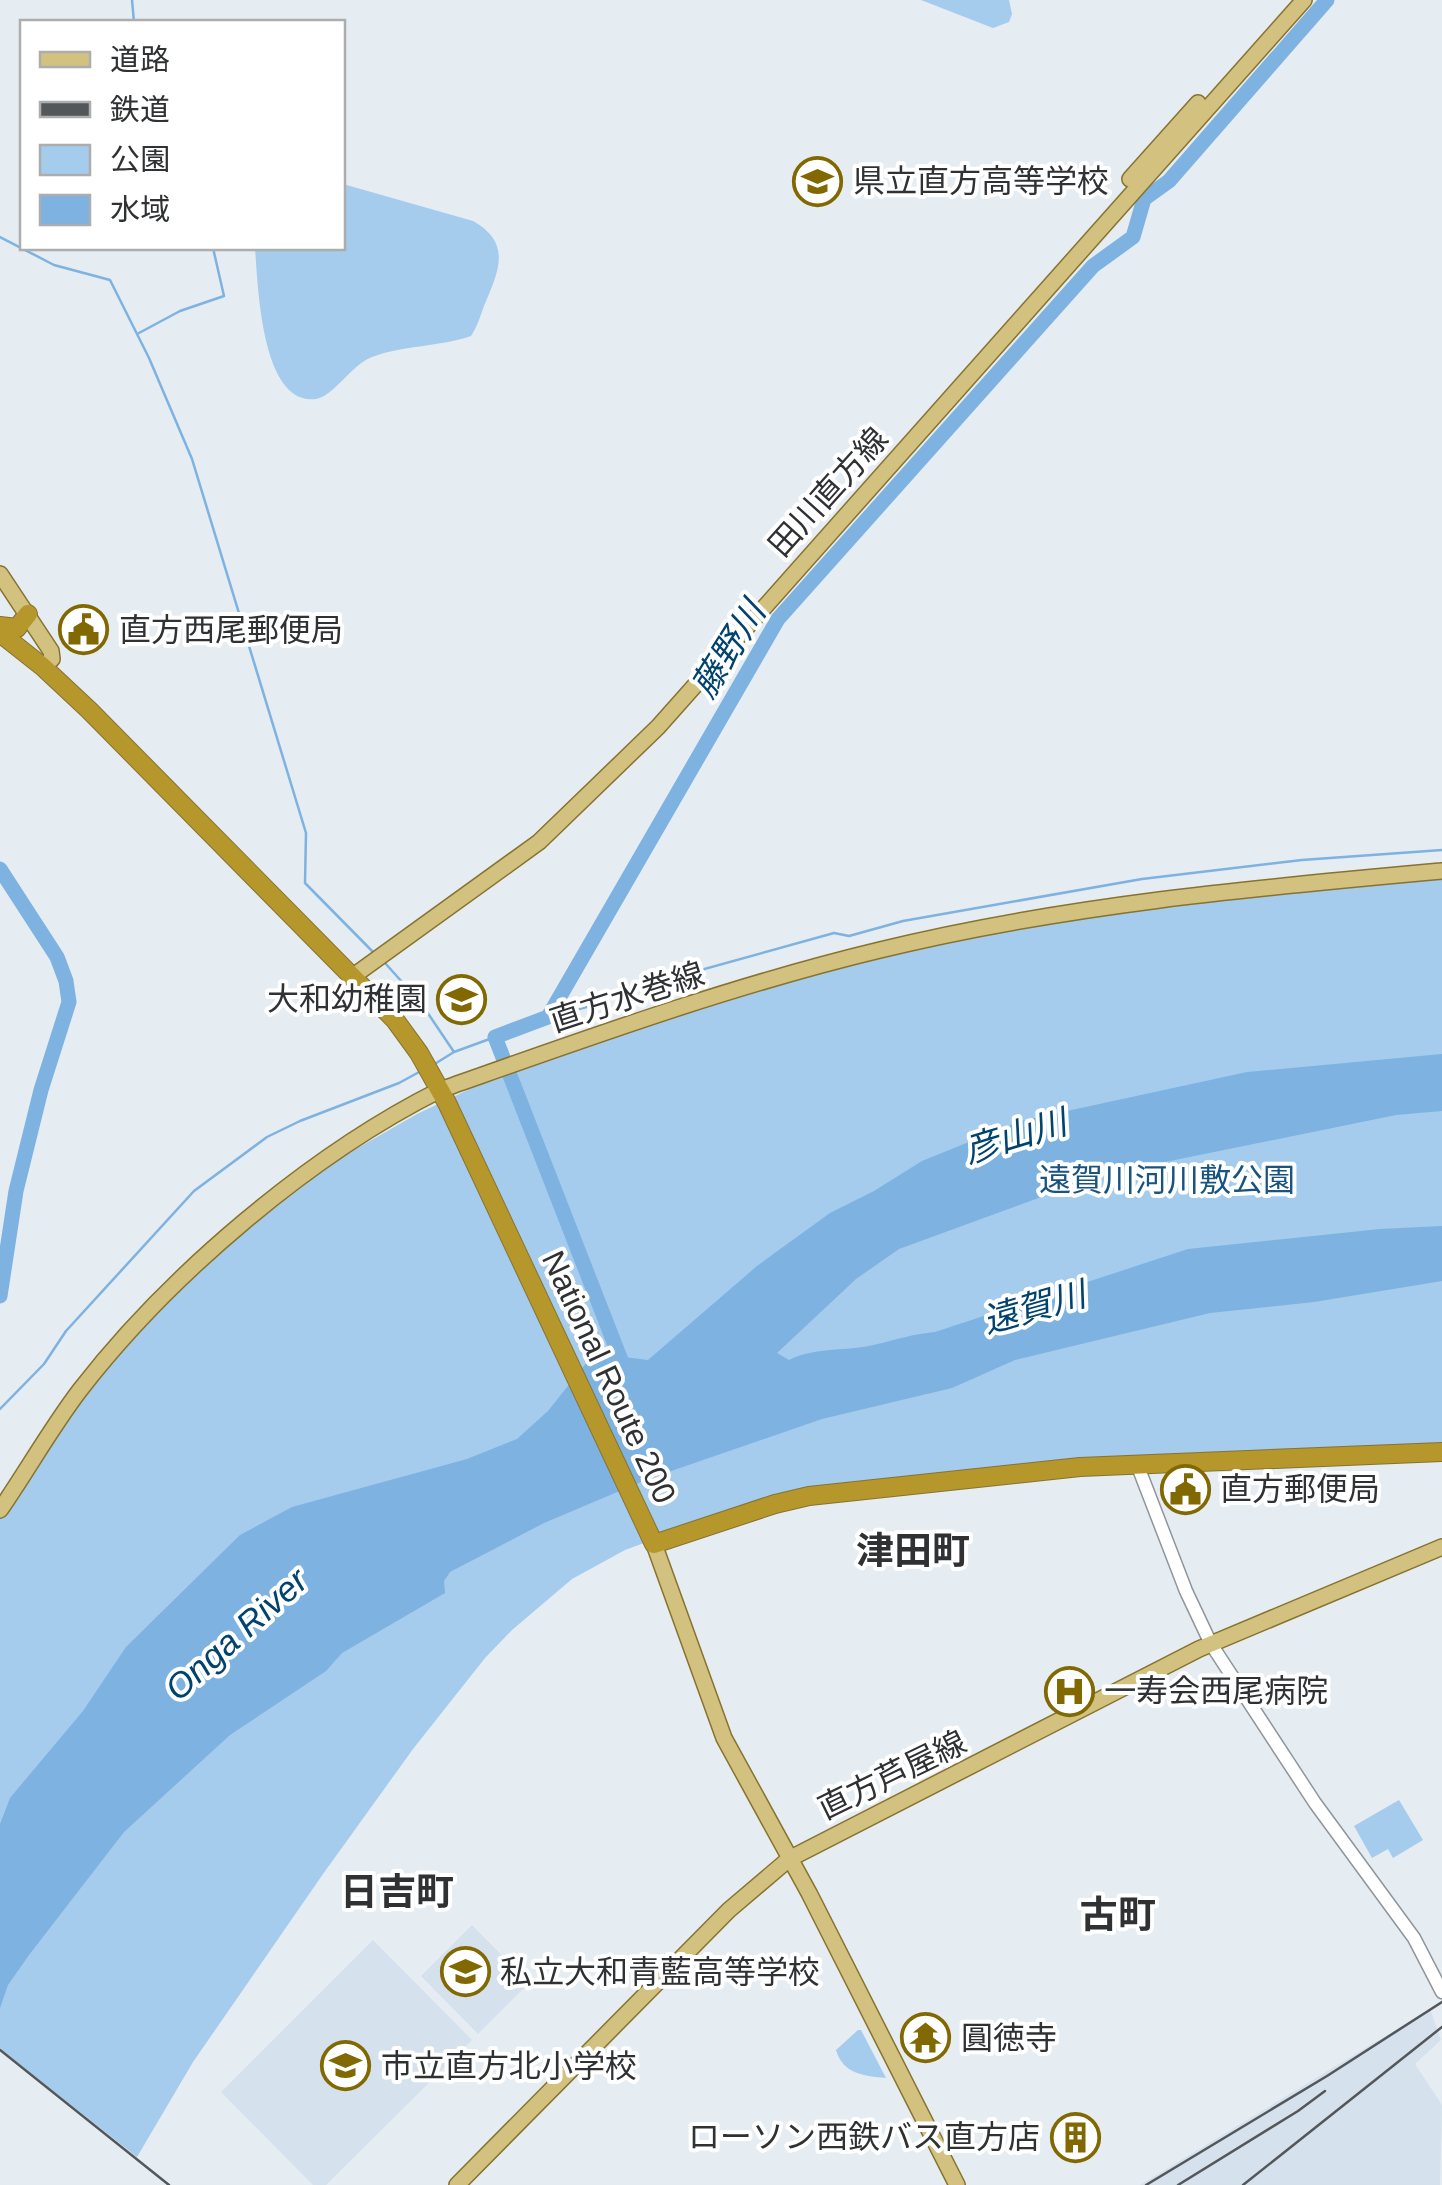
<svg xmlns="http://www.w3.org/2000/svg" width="1442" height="2185" viewBox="0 0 1442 2185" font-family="Arial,'Noto Sans JP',sans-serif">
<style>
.built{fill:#d5e1ec}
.green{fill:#a5cbed}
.water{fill:#7db2e1}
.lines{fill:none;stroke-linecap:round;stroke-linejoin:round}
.stream{stroke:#7db2e1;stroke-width:2.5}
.river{stroke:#7db2e1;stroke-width:15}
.secondary-casing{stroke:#8f959a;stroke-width:15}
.primary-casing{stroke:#87732e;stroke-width:18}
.highway-casing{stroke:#87732e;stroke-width:20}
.secondary{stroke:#fff;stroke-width:12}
.primary{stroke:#d3c180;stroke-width:15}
.highway{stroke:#b6972c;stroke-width:18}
.tram{stroke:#54575a;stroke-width:2.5}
.rail{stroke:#54575a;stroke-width:2.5}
.labels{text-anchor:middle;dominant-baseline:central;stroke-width:8;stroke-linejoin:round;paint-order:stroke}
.poi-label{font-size:32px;fill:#2f3133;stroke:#fff;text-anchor:start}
.street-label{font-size:32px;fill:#2f3133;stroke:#fff}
.park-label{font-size:32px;fill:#195481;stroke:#fff}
.water-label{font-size:35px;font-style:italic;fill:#01436f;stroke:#fff}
.quarter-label{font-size:38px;font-weight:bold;fill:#2f3133;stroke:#fff}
</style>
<rect width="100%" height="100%" fill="#e5ecf2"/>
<path class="built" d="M472 1925 529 1983 478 2034 421 1976Z
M373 1940 472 2040 326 2185H313L221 2092Z
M1430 2009 1441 2040 1415 2064 1442 2105 1440 2185H1140Z"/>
<path class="green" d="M921 0H1009L1012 14 1009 22 993 28Z
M343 184 473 221C514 244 497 274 484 306 480 317 477 327 471 336 439 347 404 345 372 357 351 365 334 396 316 399 261 406 258 285 255 248H342Z
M1442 877V1445L1185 1453 818 1487 752 1503 625 1550 572 1579 512 1630 485 1658 413 1749 323 1874 193 2062 137 2157 0 2049V1519L86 1394 131 1337 212 1256 337 1160 417 1114 493 1078 544 1059 771 985 952 939 1200 899Z
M1399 1800 1423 1840 1393 1858 1388 1849 1372 1858 1354 1826Z
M858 2030H861L886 2078C864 2076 843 2074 836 2050Z"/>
<path class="water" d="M1442 1054V1111L1396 1115 1101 1175 899 1249 856 1279 777 1353 789 1360C818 1346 847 1352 878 1344 898 1339 914 1334 935 1332L1188 1249 1380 1229 1442 1226V1281L1314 1302 1210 1313 1015 1360 952 1388 822 1419 648 1479 544 1523 450 1572 444 1581 445 1593 342 1653 326 1671 230 1735 124 1832 29 1955 8 1985 0 2008V1824L10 1798 83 1711 126 1647 240 1535 292 1507 467 1459 517 1439 548 1411 587 1362 608 1355 648 1360 757 1266 830 1213 874 1191 922 1161 1021 1121 1247 1072Z"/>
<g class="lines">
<path class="stream" d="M132 0 134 22
M0 237 54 265 110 280 149 358 192 459 306 833 305 883 376 955
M139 333 180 311 224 296 213 248
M385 963 421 1003 454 1052
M548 1017 602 1003 625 991 834 933 849 936 903 921 1142 879 1302 860 1442 850
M433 1065 454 1052 495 1037
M0 1409 44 1364 66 1331 194 1191 267 1137 300 1121 399 1083 421 1071"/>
<path class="river" d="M0 869 57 957 66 981 69 1002 41 1090 16 1191 0 1296
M626 1373 495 1037 548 1017 778 619 1093 266 1133 237 1144 199 1169 181 1327 0"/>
<defs>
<path id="secondary" d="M1137 1464 1186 1591 1211 1644 1315 1803 1414 1938 1442 1992"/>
<path id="primary" d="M1130 179 1198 103
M0 574 51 651 52 659 43 667
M352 977 539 842 658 727 1304 0
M0 1510C27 1471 51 1428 80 1390 169 1275 310 1155 440 1090 585 1039 730 986 880 950 1064 905 1254 888 1442 871
M654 1544 724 1738 809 1893 957 2185
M457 2185 729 1910 789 1859 1199 1649 1442 1547"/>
<path id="highway" d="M0 626 17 628 28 614
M0 633 43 667 89 710 395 1020 419 1053 447 1103 654 1544 775 1504 809 1496 1080 1467 1442 1452"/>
</defs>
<use href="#secondary" class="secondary-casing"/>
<use href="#primary" class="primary-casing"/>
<use href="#highway" class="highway-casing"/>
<use href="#secondary" class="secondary"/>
<use href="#primary" class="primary"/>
<use href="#highway" class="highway"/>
<path class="tram" d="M0 2050 169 2185"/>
<path class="rail" d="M1146 2185 1327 2076 1442 2002
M1178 2185 1298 2111 1325 2091
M1243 2185 1442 2027"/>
</g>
<defs>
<symbol id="school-ring" viewBox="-11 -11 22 22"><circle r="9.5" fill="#fff" stroke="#816800" stroke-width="1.5"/><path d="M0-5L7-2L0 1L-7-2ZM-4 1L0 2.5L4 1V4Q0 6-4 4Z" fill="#816800"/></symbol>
<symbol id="civic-ring" viewBox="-11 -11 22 22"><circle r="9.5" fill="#fff" stroke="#816800" stroke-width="1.5"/><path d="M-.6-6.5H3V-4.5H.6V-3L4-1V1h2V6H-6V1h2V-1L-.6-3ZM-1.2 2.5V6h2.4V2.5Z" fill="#816800"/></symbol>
<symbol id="hospital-ring" viewBox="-11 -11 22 22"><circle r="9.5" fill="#fff" stroke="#816800" stroke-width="1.5"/><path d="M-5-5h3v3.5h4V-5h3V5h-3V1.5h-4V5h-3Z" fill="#816800"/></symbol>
<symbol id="temple-ring" viewBox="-11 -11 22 22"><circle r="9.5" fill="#fff" stroke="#816800" stroke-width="1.5"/><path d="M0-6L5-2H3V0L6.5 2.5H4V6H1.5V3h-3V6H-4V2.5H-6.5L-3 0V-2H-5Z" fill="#816800"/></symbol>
<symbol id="building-ring" viewBox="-11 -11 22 22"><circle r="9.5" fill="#fff" stroke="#816800" stroke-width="1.5"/><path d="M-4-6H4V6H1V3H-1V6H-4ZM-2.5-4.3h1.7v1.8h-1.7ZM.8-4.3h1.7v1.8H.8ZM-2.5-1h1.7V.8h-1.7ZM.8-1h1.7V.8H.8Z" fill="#816800"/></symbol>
</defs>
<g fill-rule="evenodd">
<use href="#school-ring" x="790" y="154" width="55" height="55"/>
<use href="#civic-ring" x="56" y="602" width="55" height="55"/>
<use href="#school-ring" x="434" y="972" width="55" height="55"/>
<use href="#civic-ring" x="1158" y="1462" width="55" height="55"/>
<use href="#hospital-ring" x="1042" y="1664" width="55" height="55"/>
<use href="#school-ring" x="438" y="1944" width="55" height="55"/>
<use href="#temple-ring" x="898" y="2010" width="55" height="55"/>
<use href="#school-ring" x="318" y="2038" width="55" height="55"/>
<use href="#building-ring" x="1048" y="2110" width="55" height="55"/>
</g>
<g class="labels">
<g class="poi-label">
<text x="853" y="181">県立直方高等学校</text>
<text x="119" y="630">直方西尾郵便局</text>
<text x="427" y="999" text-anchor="end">大和幼稚園</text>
<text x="1220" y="1489">直方郵便局</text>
<text x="1104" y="1691">一寿会西尾病院</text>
<text x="500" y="1972">私立大和青藍高等学校</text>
<text x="961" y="2038">圓徳寺</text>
<text x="381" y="2066">市立直方北小学校</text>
<text x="1040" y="2137" text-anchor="end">ローソン西鉄バス直方店</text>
</g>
<g class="street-label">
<text transform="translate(828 492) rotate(-48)">田川直方線</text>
<text transform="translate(627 997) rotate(-18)">直方水巻線</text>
<text transform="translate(609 1377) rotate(65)">National Route 200</text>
<text transform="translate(892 1775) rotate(-26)">直方芦屋線</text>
</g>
<g class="park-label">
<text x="1167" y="1180">遠賀川河川敷公園</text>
</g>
<g class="water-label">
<text transform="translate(728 649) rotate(-58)">藤野川</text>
<text transform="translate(1015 1136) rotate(-17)">彦山川</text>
<text transform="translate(1034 1307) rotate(-16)">遠賀川</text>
<text transform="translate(236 1634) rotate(-42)">Onga River</text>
</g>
<g class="quarter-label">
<text x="913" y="1551">津田町</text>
<text x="397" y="1892">日吉町</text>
<text x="1118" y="1915">古町</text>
</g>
</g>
<rect x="20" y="20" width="325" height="230" fill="#ffffff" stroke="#acadad" stroke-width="2.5"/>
<rect x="40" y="52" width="50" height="15" fill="#d3c180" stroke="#acadad" stroke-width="2.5"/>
<text x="110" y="70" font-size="30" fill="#2f3133">道路</text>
<rect x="40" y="102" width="50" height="15" fill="#54575a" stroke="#acadad" stroke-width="2.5"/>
<text x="110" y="120" font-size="30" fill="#2f3133">鉄道</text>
<rect x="40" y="145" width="50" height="30" fill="#a5cbed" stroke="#acadad" stroke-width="2.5"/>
<text x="110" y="170" font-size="30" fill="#2f3133">公園</text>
<rect x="40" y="195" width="50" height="30" fill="#7db2e1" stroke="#acadad" stroke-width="2.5"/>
<text x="110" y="220" font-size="30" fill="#2f3133">水域</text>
</svg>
